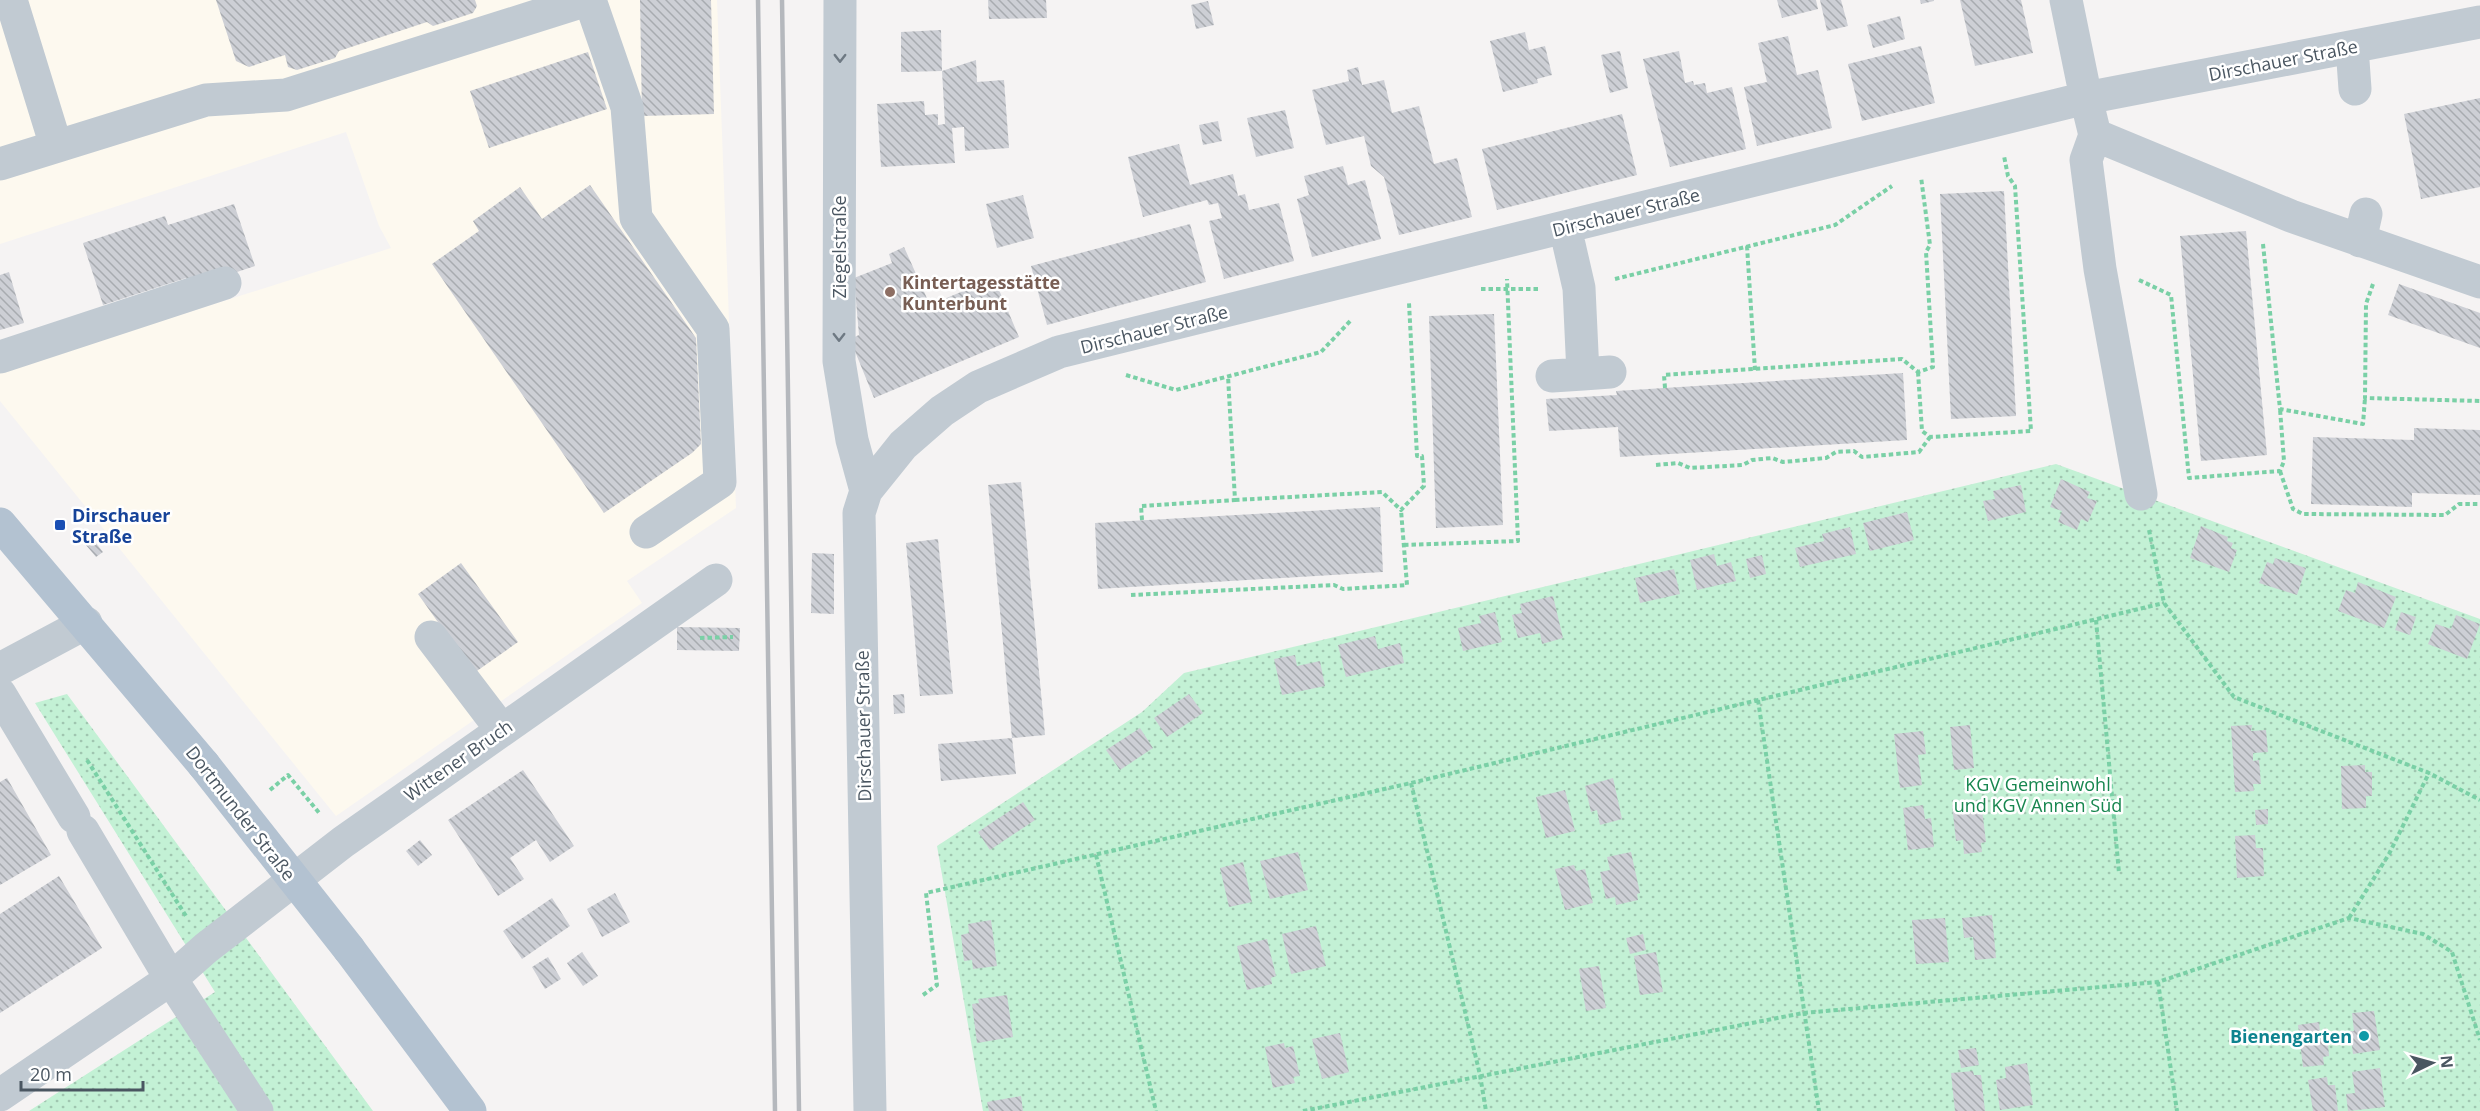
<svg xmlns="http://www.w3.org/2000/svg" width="2480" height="1111" viewBox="0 0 2480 1111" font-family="'Open Sans',sans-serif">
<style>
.commercial{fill:#fdf9ef}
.green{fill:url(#green-dots)}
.building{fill:url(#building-back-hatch)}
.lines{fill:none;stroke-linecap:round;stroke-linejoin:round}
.path{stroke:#7ad0a6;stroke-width:4;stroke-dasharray:4.5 3;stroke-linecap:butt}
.minor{stroke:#c1cad2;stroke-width:33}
.major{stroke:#b3c2d1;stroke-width:33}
.rail{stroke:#b5b8bd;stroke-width:4.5}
.major-bridge{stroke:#b3c2d1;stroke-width:33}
.oneway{stroke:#6e7983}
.education-dot{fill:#8d6e63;stroke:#fff;stroke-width:2}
.transit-dot{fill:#1a4fb4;stroke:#fff;stroke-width:2}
.culture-dot{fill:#0f9aa8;stroke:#fff;stroke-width:2}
.labels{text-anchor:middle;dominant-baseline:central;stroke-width:5;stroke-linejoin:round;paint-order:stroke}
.street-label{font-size:18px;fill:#4a5661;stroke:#fff}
.education-label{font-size:18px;font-weight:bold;fill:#785e54;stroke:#fff;text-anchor:start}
.transit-label{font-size:18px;font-weight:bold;fill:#164399;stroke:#fff;text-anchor:start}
.park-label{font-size:18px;fill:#17864f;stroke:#fff}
.culture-label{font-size:18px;font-weight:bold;fill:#0d838f;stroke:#fff;text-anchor:end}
</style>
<defs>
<pattern id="green-dots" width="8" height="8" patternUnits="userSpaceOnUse" patternTransform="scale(1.5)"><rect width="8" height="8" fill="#c3f1d5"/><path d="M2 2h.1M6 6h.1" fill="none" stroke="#a0c6b0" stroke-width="1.8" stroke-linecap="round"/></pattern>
<pattern id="building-back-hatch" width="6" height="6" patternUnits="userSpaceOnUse" patternTransform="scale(1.5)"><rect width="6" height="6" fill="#cdcfd5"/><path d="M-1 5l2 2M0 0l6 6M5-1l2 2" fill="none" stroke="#a8abb0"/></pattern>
</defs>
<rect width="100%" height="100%" fill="#f5f3f3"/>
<path class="commercial" d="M0 0H717L736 508 627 581 642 603 336 816 0 401V372L391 248 379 226 346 132 0 244Z"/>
<path class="green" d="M2056 464 2480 619V1111H983L937 846 1142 712 1184 673Z
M67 694 373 1111H29L215 992 35 703Z"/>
<path class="building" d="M216 0H475L477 6 473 13 433 26 427 22 339 51 335 58 297 70 288 67 285 55 249 67 236 61Z
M640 0H711L714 114 642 116Z
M988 0H1046L1047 18 989 19Z
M1777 0H1816L1818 9 1782 18Z
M1820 0H1841L1848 26 1827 31Z
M1920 0H1934V1L1921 4Z
M1960 0H2021L2033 53 1975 66Z
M1208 1 1214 25 1196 29 1191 5Z
M1900 16 1905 39 1873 48 1867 25Z
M941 30 942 71 901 72V32Z
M1525 32 1529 50 1545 46 1552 75 1537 79 1538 83 1503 92 1490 41Z
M1788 36 1797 75 1818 70 1832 128 1757 146 1744 87 1767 82 1758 43Z
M1921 46 1935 103 1862 121 1848 64Z
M1620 51 1628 88 1610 93 1601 55Z
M1679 51 1685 83 1693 81 1694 85 1705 83 1707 93 1732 87 1746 149 1670 167 1643 59Z
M588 52 607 109 489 148 470 91Z
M976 60 977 82 1004 80 1009 148 965 151 964 127 952 128 955 163 881 167 877 104 924 101 925 115 938 114V125L945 124 942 71Z
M1358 67 1362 85 1384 80 1392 113 1419 106 1434 164 1457 158 1472 217 1399 235 1384 177 1371 166 1364 136 1326 145 1312 90 1349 81 1347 70Z
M2480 98V187L2421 199 2404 114Z
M1285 110 1294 148 1256 157 1247 118Z
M1622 114 1637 175 1497 210 1482 149Z
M1218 121 1222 141 1203 145 1199 125Z
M1179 144 1190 185 1233 174 1238 196 1245 194 1249 210 1279 203 1294 261 1224 279 1209 221 1222 218 1218 203 1209 205 1207 200 1143 217 1128 157Z
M1343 166 1348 185 1365 180 1381 239 1312 257 1297 199 1309 195 1304 176Z
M590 185 696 338 701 444 692 453 604 513 432 264 479 231 473 221 520 187 542 219Z
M2004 191 2016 416 1951 419 1940 194Z
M1023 195 1034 238 997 248 986 204Z
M234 204 255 266 189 288 186 278 103 305 83 243 165 216 168 225Z
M1190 224 1206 282 1047 325 1031 266Z
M2246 231 2267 455 2201 461 2180 236Z
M904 247 930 305 994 278 1019 337 874 398 850 339 859 335 854 278 892 263 889 254Z
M9 272 24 323 0 330V275Z
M2399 284 2480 313V348L2388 315Z
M1494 314 1503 525 1436 528 1429 316Z
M1903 373 1907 440 1620 457 1618 427 1549 431 1546 399 1617 395 1616 391Z
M2414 428 2480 430V495L2412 493V507L2311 504 2313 437 2414 440Z
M2061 479 2090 492 2087 498 2097 501 2088 522 2081 519 2077 530 2058 522 2062 511 2050 507Z
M1021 482 1045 735 1012 738 988 485Z
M2021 485 2026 512 1988 521 1983 501 1995 499 1993 491Z
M1380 507 1383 572 1098 589 1095 523Z
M1907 512 1914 540 1870 551 1863 523Z
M2201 526 2228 537 2227 541 2233 543 2231 548 2237 550 2229 572 2190 558Z
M1850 527 1856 554 1800 567 1795 548 1824 541 1822 534Z
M87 532 103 552 96 557 80 538Z
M938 539 953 694 920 696 906 543Z
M812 553 834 554V614L811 613Z
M1714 554 1717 566 1731 562 1736 581 1697 590 1690 560Z
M1762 555 1766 574 1750 578 1746 559Z
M2275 558 2306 568 2297 595 2259 583 2267 562 2273 564Z
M461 563 518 642 474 673 418 594Z
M1674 569 1680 594 1640 603 1635 578Z
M2358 582 2396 597 2384 628 2338 611 2346 590 2355 593Z
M1553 596 1563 638 1542 644 1540 633 1518 638 1512 615 1522 613 1520 604Z
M1495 612 1502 642 1463 651 1458 628 1481 623 1479 616Z
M2401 612 2416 617 2410 635 2395 630Z
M2456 615 2480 624 2467 659 2428 644 2436 624 2451 629Z
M677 627 740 628 739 651 677 650Z
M1375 636 1378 649 1400 643 1404 663 1346 677 1338 645Z
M1295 655 1297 666 1320 661 1325 686 1282 695 1274 659Z
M904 694 905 713 894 714 893 695Z
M1189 694 1203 713 1167 737 1154 718Z
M1970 725 1974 768 1954 770 1950 727Z
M2252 725 2251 731 2266 730 2268 752 2253 753V761L2259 760 2261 784H2253L2254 791 2235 792 2231 726Z
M1140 728 1153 748 1120 770 1106 750Z
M1923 731 1926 754 1918 755 1922 785 1900 788 1894 734Z
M1012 738 1016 774 941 781 938 744Z
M2365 765V772H2372V796H2366V808L2342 809 2341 766Z
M523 770 574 846 550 862 536 840 510 858 524 879 498 896 448 820Z
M7 778 51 855 0 885V782Z
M1613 778 1622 819 1600 825 1597 810 1591 812 1585 786Z
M1565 790 1575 831 1546 838 1536 797Z
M1981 801 1986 842 1981 843 1982 852 1964 854 1963 840 1956 841 1952 805Z
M1023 802 1035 820 990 850 978 832Z
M1923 805 1925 819 1931 818 1934 847 1908 850 1903 808Z
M2268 809V824L2256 825 2255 810Z
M2255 835 2256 848H2263L2264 876 2237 878 2235 836Z
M420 840 432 855 418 866 406 851Z
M1298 852 1308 890 1270 899 1260 861Z
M1631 852 1640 893 1637 894 1638 900 1616 905 1615 897 1606 899 1600 872 1610 870 1607 857Z
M1243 862 1252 902 1229 907 1220 868Z
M1574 865 1576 871 1585 869 1593 903 1565 910 1555 869Z
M59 876 102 948 0 1013V914Z
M615 893 630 922 602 937 587 909Z
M552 898 570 926 522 959 503 931Z
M1992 915 1996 958 1975 960 1973 937 1964 938 1962 918Z
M1945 918 1949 962 1916 964 1912 920Z
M991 920 997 966 973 969 972 960 964 961 961 935 969 933 968 924Z
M1316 926 1326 966 1291 974 1282 934Z
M1643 934 1646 950 1630 954 1626 938Z
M1267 939 1276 976 1271 978 1272 984 1247 990 1237 946Z
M582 952 598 976 583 986 567 963Z
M1656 952 1663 992 1640 995 1634 956Z
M548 957 561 979 545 989 532 967Z
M1599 966 1606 1008 1586 1011 1579 969Z
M1007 995 1013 1037 977 1043 972 1004 979 1003 978 999Z
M2374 1011 2380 1050 2353 1054 2350 1031H2354L2352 1013Z
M2319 1022 2320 1032 2327 1031 2329 1056 2323 1057 2324 1065 2303 1067 2298 1025Z
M1340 1033 1349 1072 1322 1079 1312 1039Z
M1284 1043 1285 1048 1293 1046 1300 1076 1293 1077 1295 1083 1273 1088 1265 1047Z
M1976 1048 1979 1065 1961 1068 1958 1050Z
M2027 1063 2033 1105 2000 1110 1996 1080 2006 1078 2005 1067Z
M2380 1068 2385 1107 2348 1111 2346 1094 2355 1093 2352 1072Z
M1973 1071 1974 1075H1981L1985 1111H1955L1951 1073Z
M2327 1077 2328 1085H2335L2338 1111H2313L2308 1080Z
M1021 1096 1023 1111H989L987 1102Z"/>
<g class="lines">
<path class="path" d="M2263 244 2280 409 2363 424 2365 398
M1747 246 1755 370
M1615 279 1835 225 1892 186
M2139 280 2171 295 2189 478 2280 471 2284 461 2280 409
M2373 284 2366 304 2365 398 2480 401
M1481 289H1540
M1918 372 1922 431 1930 437 2031 431 2015 186 2008 176 2004 156
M1126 375 1176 390 1321 352 1352 319
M1665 388 1664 375 1902 359 1918 372 1933 367 1926 252 1930 245 1921 177
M1656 465 1678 463 1690 468 1743 465 1752 460 1772 458 1783 462 1826 458 1836 452 1854 451 1862 457 1919 452 1930 437
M2280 471 2293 509 2303 514 2445 515 2459 504H2480
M1235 500 1382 492 1401 510 1424 486 1422 456H1417L1409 303
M1142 520 1141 506 1235 500 1228 376
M2149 530 2164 603 2234 697 2429 773 2480 800
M1404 545 1518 541 1507 279
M1131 595 1334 585 1343 589 1407 585 1401 510
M2096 620 2119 873
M700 638 733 637
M1758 700 1819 1111
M87 760 186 916
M1411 783 1480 1075 1486 1111
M270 790 288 775 320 814
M1096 855 1156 1111
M2349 918 2389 854 2429 773
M2158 982 2177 1111
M923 995 937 985 926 893 1411 783 2164 603
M1303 1111 1803 1013 2158 982 2349 918 2423 934 2452 952 2480 1040"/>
<path class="minor" d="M11 0 56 146
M590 0 627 107 636 218 713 329 720 482 646 532
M840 0 839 361 852 440 866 491
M2066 0 2086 98 2480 22
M2352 47 2355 89
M2095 135 2291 216 2480 282
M0 164 206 100 286 95 587 0
M1565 227 1579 288 1583 374 1610 372
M2360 241 2366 214
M0 357 225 283
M1552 376 1583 374
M431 637 501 729
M0 669 86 623
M0 694 74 817
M0 1095 171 979 83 831
M257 1111 171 979 206 948 343 842 716 580
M870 1111 859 513 866 491 891 460 903 445 942 411 978 387 1059 352 2086 98 2095 135 2086 160 2100 269 2141 494"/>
<path class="major" d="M0 524 204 765
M349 949 470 1111"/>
<path class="rail" d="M758 0 775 1111
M782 0 799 1111"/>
<path class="major-bridge" d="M204 765 349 949"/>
</g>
<defs><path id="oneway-chevron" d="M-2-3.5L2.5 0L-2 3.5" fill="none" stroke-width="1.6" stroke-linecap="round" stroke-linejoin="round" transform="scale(1.5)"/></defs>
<g class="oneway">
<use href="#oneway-chevron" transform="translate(840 58) rotate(90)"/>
<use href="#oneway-chevron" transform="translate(839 337) rotate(90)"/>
</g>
<circle class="education-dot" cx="890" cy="292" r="6"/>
<rect class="transit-dot" x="54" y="519" width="12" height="12" rx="3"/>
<circle class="culture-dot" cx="2364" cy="1036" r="6"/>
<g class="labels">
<g class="street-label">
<text transform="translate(2283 60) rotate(-11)">Dirschauer Straße</text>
<text transform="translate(1626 212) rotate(-14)">Dirschauer Straße</text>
<text transform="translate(839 247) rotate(-90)">Ziegelstraße</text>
<text transform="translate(1154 329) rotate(-14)">Dirschauer Straße</text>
<text transform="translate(863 726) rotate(-91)">Dirschauer Straße</text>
<text transform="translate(458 760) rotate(-35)">Wittener Bruch</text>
<text transform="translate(241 813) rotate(52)">Dortmunder Straße</text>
</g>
<g class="education-label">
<text x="902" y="282">Kintertagesstätte<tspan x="902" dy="21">Kunterbunt</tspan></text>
</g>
<g class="transit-label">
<text x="72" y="515">Dirschauer<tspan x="72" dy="21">Straße</tspan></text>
</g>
<g class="park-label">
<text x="2038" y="784">KGV Gemeinwohl<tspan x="2038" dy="21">und KGV Annen Süd</tspan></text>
</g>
<g class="culture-label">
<text x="2352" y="1036">Bienengarten</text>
</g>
</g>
<g transform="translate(2432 1063) rotate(85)" stroke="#ffffff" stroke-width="4.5" paint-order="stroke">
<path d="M0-4.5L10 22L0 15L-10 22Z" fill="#4a5661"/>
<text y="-9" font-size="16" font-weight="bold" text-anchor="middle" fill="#4a5661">N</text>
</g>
<path d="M21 1081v9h122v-9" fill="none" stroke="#4a5661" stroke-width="3"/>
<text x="30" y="1081" font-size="18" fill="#4a5661" stroke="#ffffff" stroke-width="4.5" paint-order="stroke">20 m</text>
</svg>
